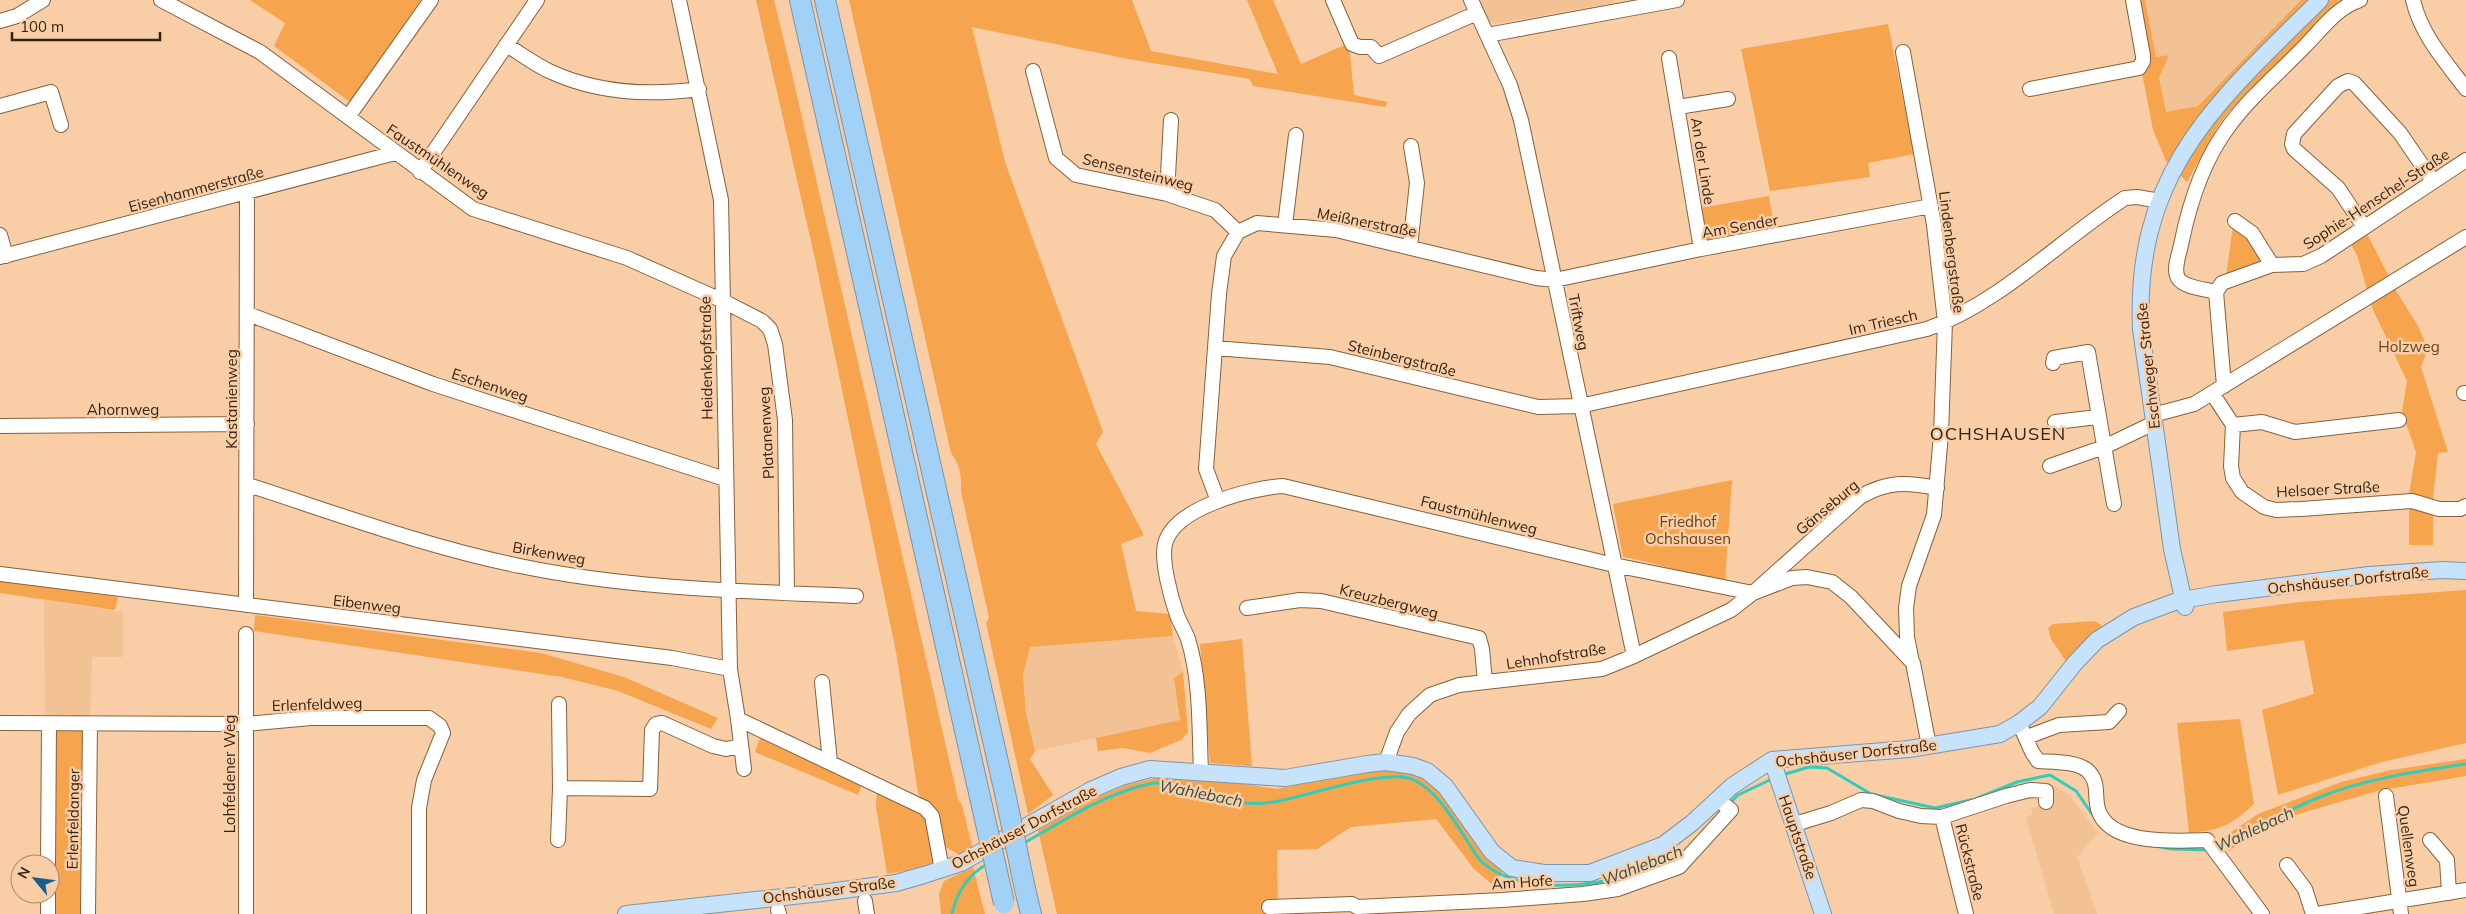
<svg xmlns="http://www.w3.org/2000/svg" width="2466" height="914" viewBox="0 0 2466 914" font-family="Mulish,sans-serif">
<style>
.built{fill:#f2c194}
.green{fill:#f6a44e}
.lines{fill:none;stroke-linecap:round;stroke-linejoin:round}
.stream{stroke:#32ccbc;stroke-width:3}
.minor-casing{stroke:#86603c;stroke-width:16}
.major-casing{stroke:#7b94a8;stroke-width:18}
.highway-casing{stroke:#7b94a8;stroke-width:22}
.minor{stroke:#fff;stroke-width:14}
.major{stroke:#c7e3fb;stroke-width:16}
.highway{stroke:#a2d1f8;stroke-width:20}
.highway-bridge-casing{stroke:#7b94a8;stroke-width:22;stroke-linecap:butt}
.highway-bridge{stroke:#a2d1f8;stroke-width:20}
.labels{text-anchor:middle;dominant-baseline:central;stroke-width:5;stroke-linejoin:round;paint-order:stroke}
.street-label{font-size:15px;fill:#332314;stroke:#f9cea6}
.park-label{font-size:15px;fill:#68421b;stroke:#f9cea6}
.water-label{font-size:16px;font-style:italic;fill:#304e4a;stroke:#f9cea6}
.quarter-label{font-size:18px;letter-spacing:1px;fill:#332314;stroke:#f9cea6}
</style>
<rect width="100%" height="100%" fill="#f9cea6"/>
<path class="built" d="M1480 0H1615L1613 3 1495 24 1489 20Z
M2145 0H2301L2198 106 2166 112 2159 78 2169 55 2156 57Z
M44 600 123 612V657H92L90 717 45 716Z
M1173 636 1183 672 1174 678 1180 720 1035 751 1027 713 1023 676 1030 647Z
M2052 784 2070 796 2098 833 2077 857 2097 914H2054L2026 817 2033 814 2031 808 2052 802Z"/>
<path class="green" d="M250 0H421L350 102 274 46 285 23Z
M756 0H774L792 74 958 799 962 805 973 850 958 854 944 846 918 793 896 652 815 259Z
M849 0H1132L1151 51 1278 74 1247 0H1273L1301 64 1349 43 1354 95 1388 102 1385 107 1253 86 1250 79 1128 59 972 27 1005 162 1103 432 1096 444 1144 535 1121 544 1136 611 1170 614 1173 636 1030 647 1023 676 1026 712 1035 751 1030 759 1053 795 1028 814 986 623 989 618 961 492C962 477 960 465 951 453Z
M2137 0H2145L2156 57 2169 55 2159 78 2166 112 2198 106 2301 0H2340L2229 112 2218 126 2187 182 2166 161 2153 130 2142 73 2149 66Z
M1888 24 1914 154 1868 163 1870 177 1770 191 1741 49Z
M1769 196 1774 228 1706 240 1700 208Z
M2233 226 2250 236 2262 262 2226 276Z
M2366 232 2398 294 2418 326 2428 349 2421 367 2448 452 2438 453 2433 498V545H2409V494L2416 452 2402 412 2407 381 2373 310 2357 255 2350 243Z
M1732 480 1725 582C1690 576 1658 563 1623 557L1613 504Z
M0 581 118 597 115 610 0 593Z
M2466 590V743L2382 762 2278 795 2262 710 2314 694 2304 640 2227 651 2223 612 2300 602Z
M255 615 541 653 624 677 718 718 711 729 618 691 562 677 254 631Z
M2094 621 2102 625 2066 661 2051 639 2048 628 2053 624Z
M1242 639 1252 766 1210 763 1200 644Z
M1183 672 1188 732 1181 740 1150 753 1123 748 1098 751 1096 738 1180 720 1174 678Z
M2240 719 2254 804C2230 826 2221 830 2189 833L2177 723Z
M81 728 84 731 83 914H52L53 732 56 729Z
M760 738 862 784 858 795 755 752Z
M2466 759V776L2377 791 2278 820 2228 851 2221 839 2258 814 2341 782 2391 770Z
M1409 769 1445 791 1503 870 1494 886 1474 869 1436 819 1351 827 1317 849 1277 850 1278 914H1057L1038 830 1096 798 1126 785 1160 777 1211 779 1277 789 1359 771Z
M877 791 923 812 930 818 937 865 887 874 876 806Z
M973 867 985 914H941L939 894 944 881Z"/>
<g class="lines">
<path class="stream" d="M1782 775 1809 767 1827 768 1871 794 1935 808 1975 799 2017 782 2050 775 2076 791 2097 821
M1730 803 1738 795 1774 778
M2113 836 2125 841
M1022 844C1060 823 1096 799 1137 787 1143 786 1150 783 1156 783 1163 783 1171 786 1178 787 1212 794 1238 808 1274 802 1306 797 1387 767 1414 780 1437 791 1453 819 1466 839 1471 846 1475 855 1481 861 1527 904 1636 883 1685 852
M2156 846 2171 849 2210 850
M2218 849C2251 830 2285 811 2320 797 2364 779 2419 771 2466 764
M952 914C957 891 968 874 989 863"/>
<defs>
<path id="minor" d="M161 0 260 52 473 209 627 258 721 300 762 321 770 329 775 344 785 420 787 593
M679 0 721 200 730 669 738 719 925 808 932 816 942 870
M1333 0 1352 44 1360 47H1371L1379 56 1477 13
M1471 0 1510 85 1521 120 1634 656
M2413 0C2421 35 2445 61 2466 89
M0 21 17 16 43 0
M1487 35 1677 0
M506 45C520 53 534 64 549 71 596 93 648 96 699 89
M1903 52 1934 225 1945 322 1941 434 1934 515 1909 586 1906 608 1907 637 1912 662
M1669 58 1701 249
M1033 71 1056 158 1076 175 1167 194 1215 210 1238 232
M2030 89 2139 68 2143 61V56L2133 0
M0 106 51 92 61 125
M1678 107 1728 99
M348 117 431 0
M420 172 537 0
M1167 194 1171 120
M2235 221 2252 233 2272 265
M1285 225 1296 135
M2364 227 2338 188 2294 149 2292 144 2294 134 2338 86 2348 81 2354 83 2400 133 2433 181
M0 235 6 256
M1410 247 1417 183 1411 146
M0 257 395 153
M2216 292C2206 289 2184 288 2178 278 2173 269 2179 255 2181 245 2189 205 2204 159 2229 126 2250 97 2280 72 2305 46 2321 30 2337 7 2360 0
M248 314 433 384 725 479
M1215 348 1330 357 1538 407 1580 406 1927 329C2000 303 2060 240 2125 198L2137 197 2160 201
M2053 363 2054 358 2088 352 2114 504
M2224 386 2216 292 2222 283 2272 265 2303 264 2321 256 2466 160
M2212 393 2233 425 2231 466 2233 478 2242 492 2264 507 2276 510 2301 509 2412 501 2439 509H2460L2466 506
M2464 393H2466
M2153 415 2194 404 2466 237
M2055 422 2098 417
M2233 425 2262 422 2295 432 2399 420
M0 426 247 424
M2050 466 2104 447 2154 423
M248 485C338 514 427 547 520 566 630 589 744 591 856 596
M1218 501 1206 469 1219 294 1224 256 1238 232 1257 223 1336 230 1536 278 1555 280 1701 249 1931 206
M0 574 672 658 730 669
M246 605 247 192
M1247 608 1300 600 1321 601 1479 638 1482 649 1485 682
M822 682 830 762
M559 704 560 788 650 789 652 730 656 724 662 723 713 746 726 749 741 746
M738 719 744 769
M0 723 245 724 311 718H429L440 726 443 733 424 780 419 808V914
M2019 723 2032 752 2038 761C2052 762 2075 761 2087 770 2100 782 2094 795 2098 809 2108 846 2177 841 2207 840L2262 914
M2027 737 2059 725 2109 722 2119 711
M1386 762 1397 732 1409 714 1430 695 1459 685 1602 669 1634 656 1731 610 1753 593 1860 497C1887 481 1906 482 1937 488
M1201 771C1199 728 1201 681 1188 639 1185 631 1180 623 1177 615 1171 598 1161 561 1165 544 1174 507 1252 488 1283 486L1614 565 1753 593 1792 578 1807 577 1832 582 1851 597 1913 663 1929 746
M2386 796 2401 914
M1942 817 1966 914
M1795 824 1831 813 1861 800 1873 801 1899 811 1921 816 1942 817 2006 796 2030 790 2046 791V802
M558 840 560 788
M2430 840 2447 860 2449 893
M48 864 49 724
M2287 865 2305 889 2313 914
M865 901 867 914
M1269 907 1352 904 1357 907 1502 900 1583 894 1618 889 1679 867 1731 810 1717 799
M778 910 779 914
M48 914V894
M88 914 90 724
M246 914V634
M2317 914 2466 890"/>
<path id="major" d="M2185 607 2172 549 2141 329C2134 171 2217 102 2320 0
M1772 760 1823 914
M626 914 821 893 896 883 924 875 961 863 1091 790 1121 777 1150 769 1285 778 1367 764 1386 762 1413 766 1427 771 1445 786 1492 852 1512 868 1544 873H1590L1663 845 1692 823 1732 786 1772 760 1909 749 2000 734 2019 723 2040 707 2075 663 2097 640 2134 617 2177 601 2217 594 2369 575 2442 570 2466 571"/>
<path id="highway" d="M800 0 982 806
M825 0 1005 793
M1025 889 1031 914"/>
</defs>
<use href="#minor" class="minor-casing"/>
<use href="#major" class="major-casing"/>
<use href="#highway" class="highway-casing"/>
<use href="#minor" class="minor"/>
<use href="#major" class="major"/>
<use href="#highway" class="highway"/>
<defs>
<path id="highway-bridge" d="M1005 793 1025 889
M982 806 1004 903"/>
</defs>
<use href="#highway-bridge" class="highway-bridge-casing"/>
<use href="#highway-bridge" class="highway-bridge"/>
</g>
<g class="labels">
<g class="street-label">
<text transform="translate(438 161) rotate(34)">Faustmühlenweg</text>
<text transform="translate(1703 161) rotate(81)">An der Linde</text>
<text transform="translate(1138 172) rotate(14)">Sensensteinweg</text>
<text transform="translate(196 189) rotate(-15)">Eisenhammerstraße</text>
<text transform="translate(2376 199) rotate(-33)">Sophie-Henschel-Straße</text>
<text transform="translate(1367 222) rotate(11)">Meißnerstraße</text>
<text transform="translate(1740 226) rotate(-10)">Am Sender</text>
<text transform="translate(1952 252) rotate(83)">Lindenbergstraße</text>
<text transform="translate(1579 322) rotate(79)">Triftweg</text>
<text transform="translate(1883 322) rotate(-13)">Im Triesch</text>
<text transform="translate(706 358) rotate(-91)">Heidenkopfstraße</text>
<text transform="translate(1402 358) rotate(14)">Steinbergstraße</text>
<text transform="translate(2148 366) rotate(-96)">Eschweger Straße</text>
<text transform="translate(490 385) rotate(18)">Eschenweg</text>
<text transform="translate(231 399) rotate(-90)">Kastanienweg</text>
<text x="123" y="409">Ahornweg</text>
<text transform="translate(766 433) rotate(-93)">Platanenweg</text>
<text transform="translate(2328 489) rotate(-3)">Helsaer Straße</text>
<text transform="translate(1827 507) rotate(-40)">Gänseburg</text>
<text transform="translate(1479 515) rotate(14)">Faustmühlenweg</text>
<text transform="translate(549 553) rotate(10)">Birkenweg</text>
<text transform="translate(2348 580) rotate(-6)">Ochshäuser Dorfstraße</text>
<text transform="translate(1389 601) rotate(14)">Kreuzbergweg</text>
<text transform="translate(367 604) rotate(7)">Eibenweg</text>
<text transform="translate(1556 656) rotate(-9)">Lehnhofstraße</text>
<text transform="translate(317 704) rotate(-2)">Erlenfeldweg</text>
<text transform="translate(1856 753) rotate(-6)">Ochshäuser Dorfstraße</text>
<text transform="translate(229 774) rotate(-90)">Lohfeldener Weg</text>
<text transform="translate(73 819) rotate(-89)">Erlenfeldanger</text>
<text transform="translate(1024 827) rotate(-28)">Ochshäuser Dorfstraße</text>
<text transform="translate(1798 837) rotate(71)">Hauptstraße</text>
<text transform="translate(2409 846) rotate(82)">Quellenweg</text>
<text transform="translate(1970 862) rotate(76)">Rückstraße</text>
<text transform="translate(1522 882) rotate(-4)">Am Hofe</text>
<text transform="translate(829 890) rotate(-7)">Ochshäuser Straße</text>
</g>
<g class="park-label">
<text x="2409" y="346">Holzweg</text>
<text x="1688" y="521">Friedhof<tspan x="1688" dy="17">Ochshausen</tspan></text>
</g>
<g class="water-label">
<text transform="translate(1201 793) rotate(11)">Wahlebach</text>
<text transform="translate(2254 829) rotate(-25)">Wahlebach</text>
<text transform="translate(1642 865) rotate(-21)">Wahlebach</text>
</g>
<g class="quarter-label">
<text x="1998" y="433">OCHSHAUSEN</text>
</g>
</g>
<g transform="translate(35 879) rotate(299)"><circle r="24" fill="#f9cea6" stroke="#aa8a6c"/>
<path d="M0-4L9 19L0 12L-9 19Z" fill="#135f92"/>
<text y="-8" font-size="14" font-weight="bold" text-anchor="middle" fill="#332314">N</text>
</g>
<path d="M12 32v8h148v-8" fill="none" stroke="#332314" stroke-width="2.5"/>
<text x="20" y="32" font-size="15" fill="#332314" stroke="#f9cea6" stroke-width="4" paint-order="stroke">100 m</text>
</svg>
